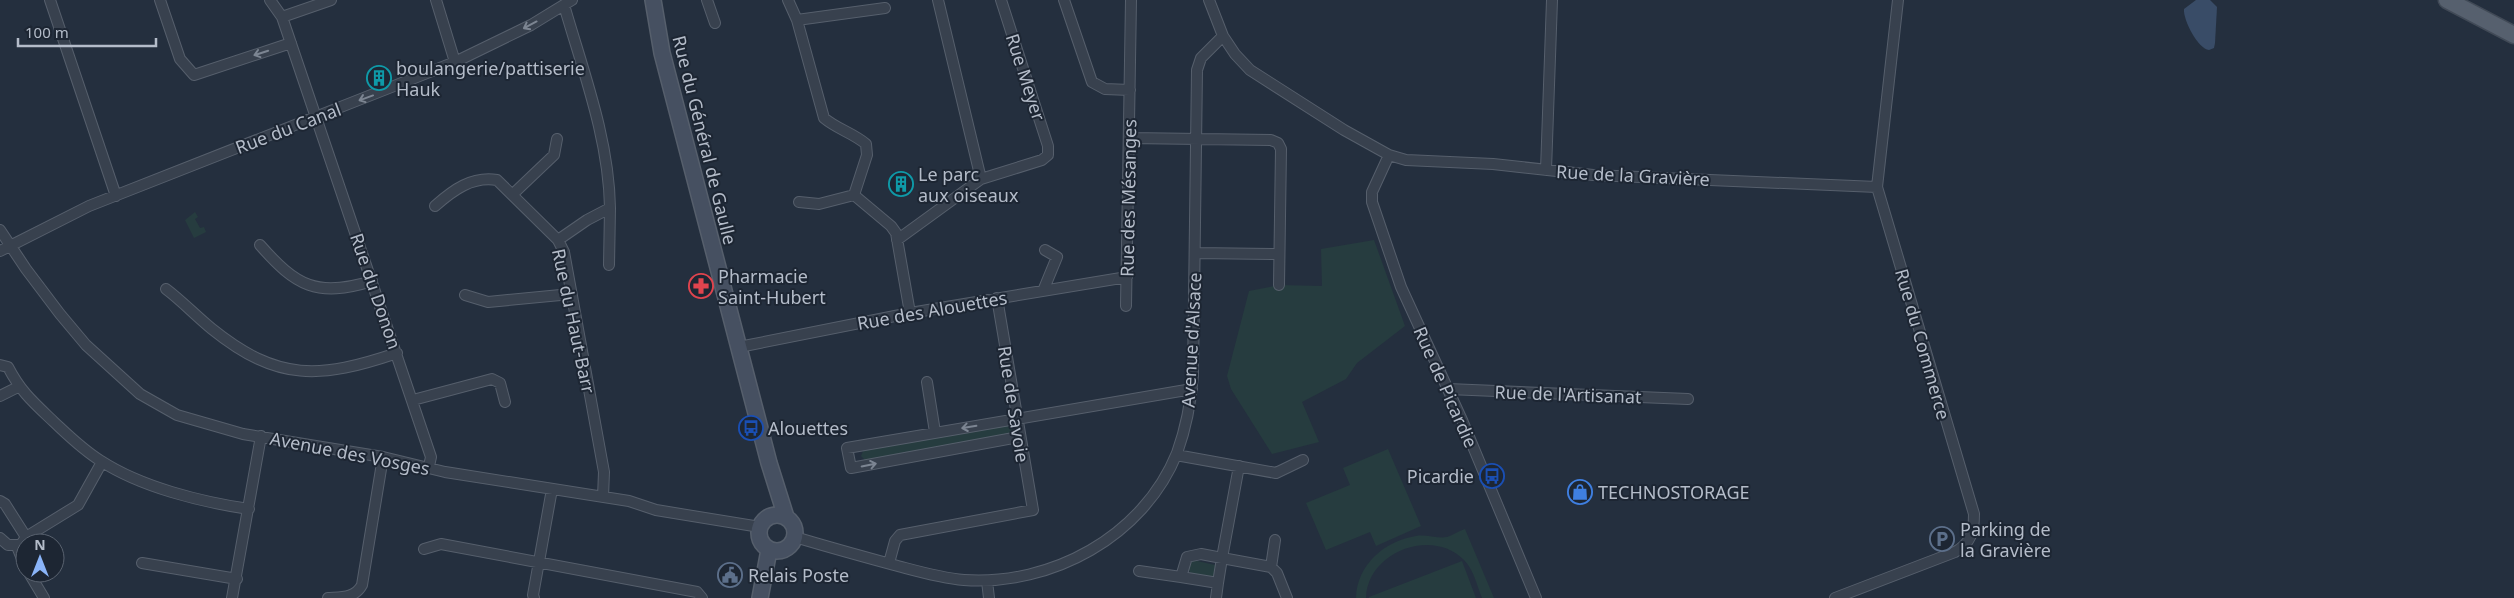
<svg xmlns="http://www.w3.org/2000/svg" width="2514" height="598" viewBox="0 0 2514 598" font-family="'Noto Sans',sans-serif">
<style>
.green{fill:#263c3f}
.water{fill:#394c67}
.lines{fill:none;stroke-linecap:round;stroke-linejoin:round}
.minor-casing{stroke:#565f6c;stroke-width:12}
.secondary-casing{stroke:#565f6c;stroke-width:18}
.primary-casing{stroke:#414a57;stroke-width:19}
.minor{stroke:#38414e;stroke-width:10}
.secondary{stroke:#465061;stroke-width:15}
.primary{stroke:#56606e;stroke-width:16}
.oneway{stroke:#7c8592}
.labels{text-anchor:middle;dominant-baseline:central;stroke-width:4;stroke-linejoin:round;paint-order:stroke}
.poi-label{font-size:18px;fill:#b4bcc9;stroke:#1d2633;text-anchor:start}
.street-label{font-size:18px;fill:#b4bcc9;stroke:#1d2633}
</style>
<rect width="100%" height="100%" fill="#242f3e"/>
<path class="green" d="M195 212 198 217 195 219 200 228 204 227 206 232 194 238 185 220Z
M1374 240 1405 326 1357 363 1346 379 1302 402 1319 442 1272 454 1231 389 1227 376 1249 291 1279 285 1322 286 1321 249Z
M1012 424 1015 430 1012 435 866 461 861 456 864 449Z
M1388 449 1421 526 1376 546 1370 532 1326 550 1306 503 1350 485 1343 468Z
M1465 529 1494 598H1482C1477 586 1474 570 1464 560 1432 527 1367 552 1366 598H1356C1357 565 1384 541 1416 536 1426 534 1438 539 1447 537 1453 535 1459 531 1465 529Z
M1193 560 1215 565V574L1211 578 1191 574 1188 568Z
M1462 561 1476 598H1369V597Z"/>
<path class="water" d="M2196 0H2210L2217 7 2215 43 2214 48 2209 50C2198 49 2183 20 2184 9Z"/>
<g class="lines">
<defs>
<path id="minor" d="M50 0 116 196
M160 0 180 59 194 75 291 43
M270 0 282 17 431 457 429 466
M436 0 455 62
M707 0 715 23
M788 0 797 20 824 118C837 129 853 133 866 144L867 155 854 195 891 226 896 233 910 313
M938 0 981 179
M1064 0 1092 82 1105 89 1130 90
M1209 0 1223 36 1235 54 1250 70 1344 130 1389 155
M282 17 331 0
M797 20 885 8
M1130 138 1271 140 1278 143 1281 149 1279 285
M1546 170 1552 0
M513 194 554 155 557 139
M799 202 819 204 854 195
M435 206C453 190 472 176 497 180L558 240 564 252 604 472 603 497
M0 230 26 269 60 314 86 345 140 394 177 415 243 434 383 457 445 472 629 501 656 510 760 527
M558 240 587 220 610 208C609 139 583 71 564 5
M897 240 981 179 1042 160 1048 155V146L1001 0
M260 245C296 286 317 298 372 281
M0 251 89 206 455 62 531 25 572 0
M1195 253 1279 254
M609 265 610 208
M166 289C182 301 196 316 212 329 278 382 320 379 397 353
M1043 291 1057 257 1045 250
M465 295 488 302 571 294
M1126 306 1131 0
M739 347 910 313 1127 277
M0 365 8 367C21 392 33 402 54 422 69 436 83 450 101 461 141 487 201 502 249 509
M927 382 935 432
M1448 389 1688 399
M0 396 18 387
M413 400 492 379 500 383 505 402
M1019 437 851 468 847 448 1192 389
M1176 455 1276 473 1303 460
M1239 466 1222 558 1271 567 1277 573 1287 598
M0 501 5 504 26 537 78 505 102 462
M795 537C828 547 861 556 894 565 917 571 940 578 964 580 1051 586 1143 537 1177 453 1186 428 1191 402 1193 375L1197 70 1201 58 1223 36
M0 538 8 545H19
M424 549 441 544 697 592 702 598
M1201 554 1222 558 1218 583 1181 577 1187 557Z
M142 563 237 579
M889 563 895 541 900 535 1033 510 997 298
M25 566 18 549 26 537
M1271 567 1275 540
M1139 571 1181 577
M29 573 44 598
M987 581 989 598
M232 598 261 436
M328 598C342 597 355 598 362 585L383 457
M534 598 533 595 552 489
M1216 598 1218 583
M1536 598 1462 420 1401 287 1372 202V192L1389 155 1406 160 1493 164 1593 175 1877 187
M1835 598 1955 552C1971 543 1974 532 1974 514L1877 187 1898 0"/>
<path id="secondary" d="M653 0 662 53 769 463 786 517
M759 533a18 18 0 1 1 36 0a18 18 0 1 1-36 0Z
M760 598 769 550"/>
<path id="primary" d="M2447 0 2514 35"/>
</defs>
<use href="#minor" class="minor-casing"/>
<use href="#secondary" class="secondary-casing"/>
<use href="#primary" class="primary-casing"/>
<use href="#minor" class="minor"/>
<use href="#secondary" class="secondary"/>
<use href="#primary" class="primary"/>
</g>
<defs><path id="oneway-shaft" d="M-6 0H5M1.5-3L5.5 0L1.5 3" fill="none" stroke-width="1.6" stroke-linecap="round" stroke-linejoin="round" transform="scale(1.25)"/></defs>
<g class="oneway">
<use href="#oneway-shaft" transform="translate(530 25) rotate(152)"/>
<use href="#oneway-shaft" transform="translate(261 53) rotate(162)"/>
<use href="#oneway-shaft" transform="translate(366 98) rotate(160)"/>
<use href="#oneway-shaft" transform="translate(969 427) rotate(171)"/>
<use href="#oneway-shaft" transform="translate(869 465) rotate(-11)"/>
</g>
<defs>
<symbol id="building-ring" viewBox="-11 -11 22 22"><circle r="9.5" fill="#1d2633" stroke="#0f9aa8" stroke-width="1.5"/><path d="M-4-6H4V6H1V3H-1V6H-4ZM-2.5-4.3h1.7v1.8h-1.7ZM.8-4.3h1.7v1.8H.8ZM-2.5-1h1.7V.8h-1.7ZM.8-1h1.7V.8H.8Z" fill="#0f9aa8"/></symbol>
<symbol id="pharmacy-ring" viewBox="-11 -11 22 22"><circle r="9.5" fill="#1d2633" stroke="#e0444e" stroke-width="1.5"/><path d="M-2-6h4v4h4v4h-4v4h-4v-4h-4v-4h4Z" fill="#e0444e"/></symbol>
<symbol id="bus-ring" viewBox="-11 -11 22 22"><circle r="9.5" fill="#1d2633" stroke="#1a4fb4" stroke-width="1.5"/><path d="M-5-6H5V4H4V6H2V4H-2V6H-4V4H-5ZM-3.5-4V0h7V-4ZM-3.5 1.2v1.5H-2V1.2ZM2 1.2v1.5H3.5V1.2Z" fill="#1a4fb4"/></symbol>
<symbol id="shop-ring" viewBox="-11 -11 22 22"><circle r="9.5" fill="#1d2633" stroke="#3f7fe0" stroke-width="1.5"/><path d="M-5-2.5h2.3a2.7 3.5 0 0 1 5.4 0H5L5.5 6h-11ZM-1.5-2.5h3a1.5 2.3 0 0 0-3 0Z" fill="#3f7fe0"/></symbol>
<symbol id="parking-ring" viewBox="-11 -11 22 22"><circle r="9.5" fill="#1d2633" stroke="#5c6f8a" stroke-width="1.5"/><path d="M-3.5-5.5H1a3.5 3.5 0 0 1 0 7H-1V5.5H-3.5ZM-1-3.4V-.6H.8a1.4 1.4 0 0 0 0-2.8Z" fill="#5c6f8a"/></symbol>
<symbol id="civic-ring" viewBox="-11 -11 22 22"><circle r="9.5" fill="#1d2633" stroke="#5c6f8a" stroke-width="1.5"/><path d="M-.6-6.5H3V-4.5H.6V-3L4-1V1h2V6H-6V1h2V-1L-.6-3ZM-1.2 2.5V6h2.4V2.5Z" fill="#5c6f8a"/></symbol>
</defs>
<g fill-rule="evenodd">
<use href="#building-ring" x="365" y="64" width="28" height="28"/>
<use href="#building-ring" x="887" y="170" width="28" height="28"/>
<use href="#pharmacy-ring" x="687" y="272" width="28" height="28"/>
<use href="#bus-ring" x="737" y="414" width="28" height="28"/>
<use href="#bus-ring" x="1478" y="462" width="28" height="28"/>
<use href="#shop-ring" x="1566" y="478" width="28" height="28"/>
<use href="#parking-ring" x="1928" y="525" width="28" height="28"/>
<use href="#civic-ring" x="716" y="561" width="28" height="28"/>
</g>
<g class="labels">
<g class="poi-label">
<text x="396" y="68">boulangerie/pattiserie<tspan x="396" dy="21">Hauk</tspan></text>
<text x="918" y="174">Le parc<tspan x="918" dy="21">aux oiseaux</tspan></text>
<text x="718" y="276">Pharmacie<tspan x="718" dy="21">Saint-Hubert</tspan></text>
<text x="768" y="428">Alouettes</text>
<text x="1474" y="476" text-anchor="end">Picardie</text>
<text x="1598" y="492">TECHNOSTORAGE</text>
<text x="1960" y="529">Parking de<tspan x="1960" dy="21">la Gravière</tspan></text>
<text x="748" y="575">Relais Poste</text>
</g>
<g class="street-label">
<text transform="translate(1026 77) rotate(72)">Rue Meyer</text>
<text transform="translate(288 128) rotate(-21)">Rue du Canal</text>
<text transform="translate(705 140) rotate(76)">Rue du Général de Gaulle</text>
<text transform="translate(1633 175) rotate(3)">Rue de la Gravière</text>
<text transform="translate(1128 198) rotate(-89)">Rue des Mésanges</text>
<text transform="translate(376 291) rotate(71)">Rue du Donon</text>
<text transform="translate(932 310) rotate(-10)">Rue des Alouettes</text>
<text transform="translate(574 321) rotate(78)">Rue du Haut-Barr</text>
<text transform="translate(1191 340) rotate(-87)">Avenue d'Alsace</text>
<text transform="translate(1923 344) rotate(74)">Rue du Commerce</text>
<text transform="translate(1446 387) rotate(66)">Rue de Picardie</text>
<text transform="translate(1568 394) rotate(2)">Rue de l'Artisanat</text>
<text transform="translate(1014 404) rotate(81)">Rue de Savoie</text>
<text transform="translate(350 453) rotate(11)">Avenue des Vosges</text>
</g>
</g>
<g transform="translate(40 558)"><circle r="24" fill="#1d2633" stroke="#59626f"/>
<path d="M0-4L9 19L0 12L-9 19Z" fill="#8ab4f8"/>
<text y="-8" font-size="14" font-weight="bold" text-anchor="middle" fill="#b4bcc9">N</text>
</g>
<path d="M18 38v8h138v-8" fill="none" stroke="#b4bcc9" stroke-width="2.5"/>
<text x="25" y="38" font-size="15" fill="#b4bcc9" stroke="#1d2633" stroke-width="4" paint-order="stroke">100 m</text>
</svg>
